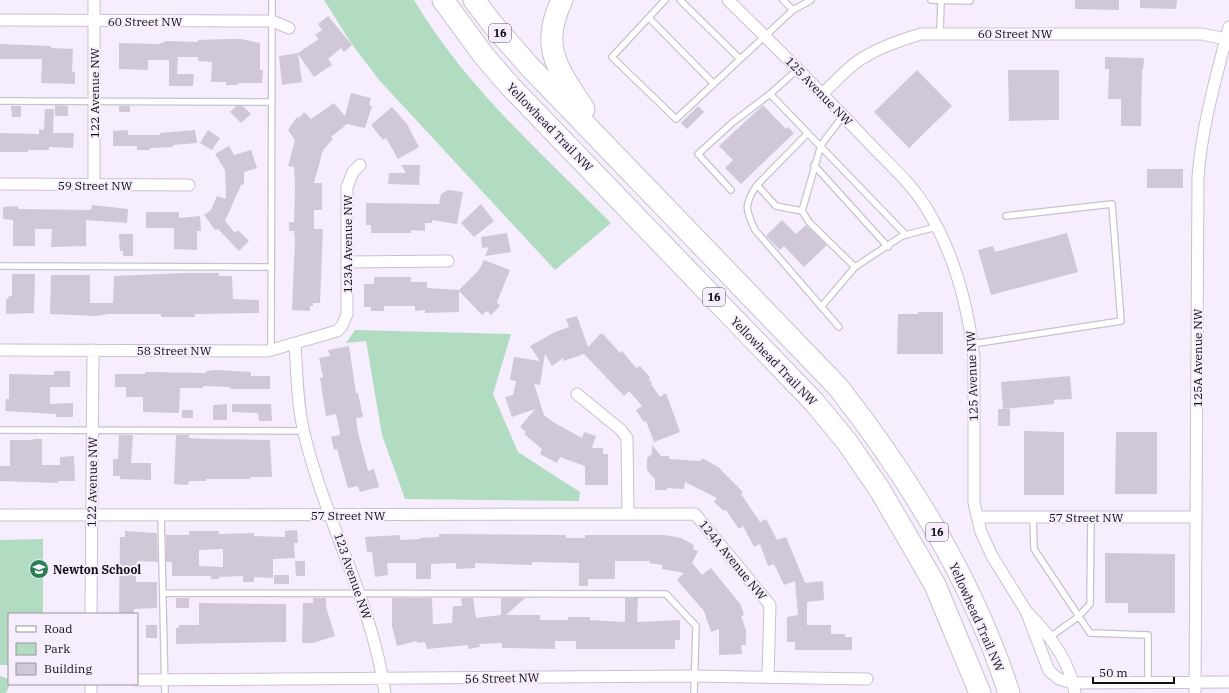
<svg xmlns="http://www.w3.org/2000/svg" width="1229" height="693" viewBox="0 0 1229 693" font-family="'IBM Plex Serif',serif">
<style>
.green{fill:#b2dcc2}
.building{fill:#d0c8d6;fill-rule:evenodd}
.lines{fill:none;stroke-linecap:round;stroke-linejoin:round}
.service-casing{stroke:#c9c1cf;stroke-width:8}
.minor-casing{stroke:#c9c1cf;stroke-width:13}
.motorway-casing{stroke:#c9c1cf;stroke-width:23}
.service{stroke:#fff;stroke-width:5.5}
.minor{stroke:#fff;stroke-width:11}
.motorway{stroke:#fff;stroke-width:21}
.labels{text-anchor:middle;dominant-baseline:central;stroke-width:4;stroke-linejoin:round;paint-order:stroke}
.shield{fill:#f6eefc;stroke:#56535a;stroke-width:1}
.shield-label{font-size:11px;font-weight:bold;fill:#121014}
.street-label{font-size:12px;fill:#121014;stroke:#f6eefc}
.poi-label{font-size:12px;font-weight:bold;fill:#121014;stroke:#f6eefc;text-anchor:start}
</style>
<rect width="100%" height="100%" fill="#f6eefc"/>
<path class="green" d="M324 0H414C465 86 541 153 611 223L555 270 380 81 351 43Z
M355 330 511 334 493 394 518 452 580 492 579 501 405 499 382 435 366 341 346 343Z
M43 539V614H9V665H0V540Z
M0 676 9 679 10 684 6 693H0Z"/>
<path class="building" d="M1075 0H1119V10L1075 9Z
M1140 0H1177L1176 9 1140 8Z
M328 16 352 45 344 52 341 48 328 59 332 65 314 77 298 54 302 82 282 85 279 56 298 53 319 39 315 35 322 30 318 24Z
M227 39H241L260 43V70H263L262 83H238V85H226V82H211L212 62 198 61V57H178L177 74H194L193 86H169V60H148V70L119 69V43L159 44 166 41 198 42V40Z
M0 44 51 46V48L73 49 72 72H75V84L41 83 42 59H0Z
M1105 57 1144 58 1143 70H1142L1141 126H1121V99H1108L1109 69H1105Z
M917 70 952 106 909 148 874 112Z
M1008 70H1059V120L1009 121Z
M351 93 371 98 369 105 372 106 365 128 347 124 331 137 333 139 323 150 314 183H322V210H314V229H323L320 303H313V306H310V311L292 310 295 240 294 231H289V222H294L295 185 294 167 288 166 295 140 288 130 297 117 299 118 304 112 311 119 334 103 345 116Z
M55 105 68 106V116H55Z
M763 105 786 129 788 127 794 133 741 184 725 168 733 160 719 146Z
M11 106H21V117H12Z
M119 106H130V112H119Z
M236 106H243L251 114 241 123 230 112Z
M698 106 704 112 687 129 681 123Z
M392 107 407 124 419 147 398 159 386 138 383 140 371 125Z
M45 109H54L53 133H74L73 148 49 147V150H28V152H0V133L39 134V129L44 130Z
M128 130V135H160V133L195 130 197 143 173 145V147L150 148V150H137V146H113V131Z
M208 130 220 138 212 150 200 143Z
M229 146 234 155 251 150 257 168 244 172V184L241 185 225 221 235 233 238 230 249 241 239 251 218 229 215 230 204 215 211 210 217 196 226 199 225 170 215 154Z
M401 165H420L419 185 388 184 389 173H406Z
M1147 169H1183V188H1147Z
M448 190 463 192 457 224 432 220V223H425V231L411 230V233H371V225H366V203L439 204 441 194Z
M481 204 494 221 474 237 461 223Z
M92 205 128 209 127 223 86 220V246L51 247 52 229H35V246H13V220L3 219V207L18 206V209L91 210Z
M146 212H179V218L200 216 201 231H197V250L174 249V228H146Z
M782 220 796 234 806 225 827 245 804 267 784 246 780 250 766 236Z
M507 233 511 252 485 256 489 247 482 248 481 237Z
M1067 233 1078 272 991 295 978 250 993 246 995 252Z
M119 234H133V256H123V251H120Z
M484 260 510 270 497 302 500 306 491 315 487 311 482 315 459 291V312L425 313V310L415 311V306H384V311H371V307H364V284H374V277H411V282H427V288L459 290 479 270Z
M185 273H219V276H232L233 299 259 300V313L195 314V317H161V314H109L95 316 50 314 51 275H90V303H113L114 276Z
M12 274H35L34 313 6 314V299H8L9 296H12Z
M918 312H943V354H897L898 314H918Z
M577 316 588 347 600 334H603L620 353 622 351 636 368 640 366 650 377 649 379 652 383 651 384 660 397 666 393 680 432 654 442 646 421 644 422 636 410 642 406 629 391 624 396 584 354 564 361 563 358 552 366 545 354 540 385 534 384 544 415 553 422 582 438 584 432 596 436 592 448H603V454H608V485H585V466L560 457 557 463 540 454 542 449 524 434 526 432 520 427 535 409 512 417 505 397 513 395 516 381 510 380 514 357 540 361 530 346 555 332 569 327 566 319Z
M349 346 356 393H358L363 417 356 418 358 433 368 471 374 469 379 487 360 492 358 486 348 488 337 449 334 450 331 437 339 435 340 433 336 414 326 416 320 378 323 377 319 358 330 356 328 350Z
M216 370 251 372V376H270V389H230V387L203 386V388H180L179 413 143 412V397H126V387H115V374H145V372L206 373V371Z
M54 371H70V387H50V404L73 403V417H56V414L5 411 6 399H9V374L54 375Z
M1070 376 1072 399 1054 400V404L1003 409 1001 382Z
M227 404V420H213V405Z
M232 404H271L272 421H259L258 413 232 412Z
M998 409H1010V426H998Z
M182 410H193V418H182Z
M1024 431 1064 432V495H1024Z
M1116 432H1157V494H1115Z
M119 435H133L131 463H151V480L120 479V476H113V459H118Z
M176 435H189V438L208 439 270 440 272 477H250V479H206V481H189L188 485 174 484Z
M33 439H42V465H60V457L74 456 75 481H58V483L0 481V466H10V440H33Z
M652 445 661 456H669V459L701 461 702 458 720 468V469L743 492 741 494 760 522 766 519 777 540 786 537 805 583 823 581 824 600 807 602V625H831V634H845V637H852V650H795V642H787V617L798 615 795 581 784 585 774 564 768 566 760 544 754 547 743 526 739 529 726 510 724 511 714 502 717 498 685 482 684 489 667 488V490H655V479L647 470V458L652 454Z
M297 530 298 543H294L295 558 273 559V578L254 577V582H243V576L219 577V579H211V576H172V562H166V535H189V531H219V534L254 533V536L285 537V531ZM223 549V567L199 566V550Z
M125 531 156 533 157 535 158 562 137 561 136 582H157V608L134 609V614H119L120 537H125Z
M439 534 566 535V538H585V535H664L681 538 694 545 693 549 698 551 692 563 702 575 711 568 741 605 744 615 741 616 746 630V645H741L742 654 719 655V629L711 632 704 611 677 580 684 573 662 569V565L649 563 650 561H615V579H588V586H579V563H578L532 562V565L475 563V568L456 569V563L431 564V579H416V563H387L388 575 375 577 372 552H367L365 537 400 535V540L420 539V538L439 537Z
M1105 553 1175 554V613H1128V603H1105Z
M295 561H305V576H296Z
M274 575H289V584H274Z
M176 598H189V608H176Z
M313 598H326V607L335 636 313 643H302L303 603H313Z
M392 598H432L433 624H436L452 623 453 606H462L461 598H473L476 618 501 615V598H525L506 615H540V620H568V617H590V620L625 622V598H638L637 622 680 620V640H675V649H576V641H555V649L502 648V643L479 644 480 647 468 649V645L427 649 425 642 417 643V641L397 646 392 626Z
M199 603 286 604V642L176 644V628H179V625H199Z
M146 625H157V638H146Z"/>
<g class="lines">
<defs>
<path id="service" d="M665 0 612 57 676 119 793 10 811 0
M680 0 740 59
M783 0 793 10
M931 0 970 1
M649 18 714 84
M940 33 941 1
M798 69 770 94 906 235
M0 101 272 102
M843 116 821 145 802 211 809 222 855 267 902 236 936 227
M814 165 888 247
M757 185C744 204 745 209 755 230L839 327
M731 190 698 154 732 123 770 94
M802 211 776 206 757 185 808 133
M0 266 271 267
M821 307 855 267
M972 344 1121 321 1112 204 1006 216
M271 350 272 0
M0 430 304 431
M161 515 165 693
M1033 517 1034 549 1090 633 1148 635V682
M163 593 666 594 696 626 694 693
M1050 637 1078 617 1090 604 1091 517"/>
<path id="minor" d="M728 0C776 47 823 94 869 143 889 164 912 184 927 209 955 255 968 305 974 358V503L981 532 992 556 1026 611 1049 671 1059 679 1073 683 1229 682
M0 20 272 21 289 28
M823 93C833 84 843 73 854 64 874 49 898 41 921 34H1202L1226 39
M0 184 189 185
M94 185V0
M347 262 448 261
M295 343C297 373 297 403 304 433 325 521 372 602 385 693
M0 350 268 351 337 331 342 326 347 314V187L353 172 360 165
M577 394 621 430 627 438 628 514
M0 515 695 514 770 605 768 677
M977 517H1196
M1028 613C1050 635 1070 661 1075 693
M91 614 93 350
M137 680 694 676 867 679
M91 693V684
M1195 693 1198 177C1202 125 1216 78 1229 27"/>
<path id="motorway" d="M443 0 484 56 510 86 814 402 847 442 880 490 912 545 935 585 980 693
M474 0 494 26 528 65 838 387C910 479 973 580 1009 693
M562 0C539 47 558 69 584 109"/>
</defs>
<use href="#service" class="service-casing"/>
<use href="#minor" class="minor-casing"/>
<use href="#motorway" class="motorway-casing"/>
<use href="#service" class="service"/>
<use href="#minor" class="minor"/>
<use href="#motorway" class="motorway"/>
</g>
<defs>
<symbol id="school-disc" viewBox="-11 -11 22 22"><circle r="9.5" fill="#288054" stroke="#f6eefc"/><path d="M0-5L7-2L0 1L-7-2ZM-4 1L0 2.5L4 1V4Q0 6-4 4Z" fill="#fff"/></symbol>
</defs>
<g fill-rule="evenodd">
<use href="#school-disc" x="28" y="558" width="22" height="22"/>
</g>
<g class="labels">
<g class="shield">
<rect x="489" y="24" width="22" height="18" rx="3"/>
<rect x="703" y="288" width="22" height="18" rx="3"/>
<rect x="926" y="523" width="22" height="18" rx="3"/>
</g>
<g class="shield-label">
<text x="500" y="33">16</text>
<text x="714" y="297">16</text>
<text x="937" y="532">16</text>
</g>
<g class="street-label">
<text x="145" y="21">60 Street NW</text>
<text x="1015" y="33">60 Street NW</text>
<text transform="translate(819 91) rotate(46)">125 Avenue NW</text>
<text transform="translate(94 93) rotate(-90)">122 Avenue NW</text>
<text transform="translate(550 127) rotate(46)">Yellowhead Trail NW</text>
<text x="95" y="185">59 Street NW</text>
<text transform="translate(347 244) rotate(-90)">123A Avenue NW</text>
<text x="174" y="350">58 Street NW</text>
<text transform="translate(1197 358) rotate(-90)">125A Avenue NW</text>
<text transform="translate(774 361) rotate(46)">Yellowhead Trail NW</text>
<text transform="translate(972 376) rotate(-92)">125 Avenue NW</text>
<text transform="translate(92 482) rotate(-89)">122 Avenue NW</text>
<text x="348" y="515">57 Street NW</text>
<text x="1086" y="517">57 Street NW</text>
<text transform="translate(733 560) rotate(51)">124A Avenue NW</text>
<text transform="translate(353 576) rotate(71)">123 Avenue NW</text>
<text transform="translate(977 617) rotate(66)">Yellowhead Trail NW</text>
<text transform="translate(502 678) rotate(-1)">56 Street NW</text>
</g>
<g class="poi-label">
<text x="53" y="569">Newton School</text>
</g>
</g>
<rect x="8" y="613" width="130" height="72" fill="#f6eefc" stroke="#9b959f"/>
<rect x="16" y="626" width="20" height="6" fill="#ffffff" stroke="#9b959f"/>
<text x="44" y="633" font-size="12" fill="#121014">Road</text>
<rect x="16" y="643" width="20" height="12" fill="#b2dcc2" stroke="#9b959f"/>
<text x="44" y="653" font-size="12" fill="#121014">Park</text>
<rect x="16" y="663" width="20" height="12" fill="#d0c8d6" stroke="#9b959f"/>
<text x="44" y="673" font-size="12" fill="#121014">Building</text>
<path d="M1093 677v6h81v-6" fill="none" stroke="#121014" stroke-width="2"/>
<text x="1099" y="677" font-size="12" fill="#121014" stroke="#f6eefc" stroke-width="3" paint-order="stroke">50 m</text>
</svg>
